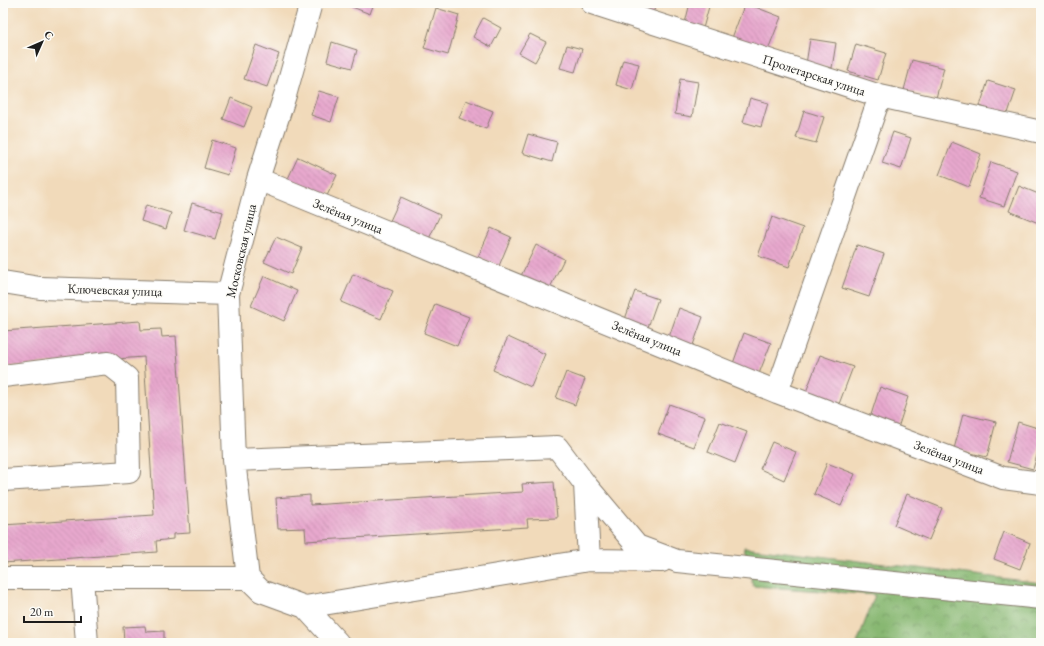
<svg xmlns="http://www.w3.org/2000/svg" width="1044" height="646" viewBox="0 0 1044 646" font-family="'EB Garamond',serif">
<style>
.forest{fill:url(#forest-crowns);stroke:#526a47}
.building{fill:url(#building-back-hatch)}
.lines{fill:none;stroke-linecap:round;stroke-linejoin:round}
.minor-casing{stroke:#867b6b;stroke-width:24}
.minor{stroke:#fff;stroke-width:22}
.labels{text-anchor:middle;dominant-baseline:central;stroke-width:3;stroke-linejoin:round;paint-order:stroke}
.street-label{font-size:13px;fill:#1c1c1c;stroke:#fdfcf7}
</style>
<defs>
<pattern id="forest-crowns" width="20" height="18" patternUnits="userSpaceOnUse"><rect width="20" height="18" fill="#88b872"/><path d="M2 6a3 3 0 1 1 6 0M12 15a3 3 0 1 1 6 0" fill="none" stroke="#6e955d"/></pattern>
<pattern id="building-back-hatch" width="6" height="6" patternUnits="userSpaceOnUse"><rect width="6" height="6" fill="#e7a7cd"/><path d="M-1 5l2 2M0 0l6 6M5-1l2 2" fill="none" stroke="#c68faf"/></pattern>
</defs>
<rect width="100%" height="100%" fill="#fdfcf7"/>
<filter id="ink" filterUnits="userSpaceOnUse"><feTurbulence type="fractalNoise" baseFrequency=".025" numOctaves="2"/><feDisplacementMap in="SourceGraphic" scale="8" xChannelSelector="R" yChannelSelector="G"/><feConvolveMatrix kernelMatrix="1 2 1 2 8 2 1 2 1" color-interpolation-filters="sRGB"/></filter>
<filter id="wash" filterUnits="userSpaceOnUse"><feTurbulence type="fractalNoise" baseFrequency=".012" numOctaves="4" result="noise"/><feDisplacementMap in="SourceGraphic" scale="16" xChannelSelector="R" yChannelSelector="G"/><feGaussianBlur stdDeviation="0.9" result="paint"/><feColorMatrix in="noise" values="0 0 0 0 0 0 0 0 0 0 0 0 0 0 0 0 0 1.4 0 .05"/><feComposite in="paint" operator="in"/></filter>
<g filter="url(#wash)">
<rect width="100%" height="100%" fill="#f1daba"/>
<path class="forest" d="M744 547 1041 583V643H857L875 595 753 586Z"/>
<g id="blocks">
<path class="building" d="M347 3H374L370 14 347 5Z
M609 3H656L652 18Z
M690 3H710L702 32 684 27Z
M745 3 781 17 767 52 732 38Z
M436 8 459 15 448 55 424 48Z
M483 18 501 28 491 47 473 37Z
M530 34 546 42 535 62 519 53Z
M810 39 836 43 832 68 806 64Z
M332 42 357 50 352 68 327 61Z
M856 44 886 53 878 80 848 71Z
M256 45 279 54 267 87 244 79Z
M567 45 582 49 575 72 560 68Z
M623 60 639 64 632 90 616 85Z
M912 60 944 68 936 98 904 90Z
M680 79 698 82 692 117 675 114Z
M988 81 1016 90 1007 116 980 106Z
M319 91 339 97 331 122 311 115Z
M231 98 252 107 244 127 223 119Z
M750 98 768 103 761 127 743 122Z
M466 100 493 111 486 129 459 118Z
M804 111 824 117 816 143 796 138Z
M893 132 911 138 901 169 882 163Z
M528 134 557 142 552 162 522 153Z
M212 140 236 148 228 175 204 168Z
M952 142 981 154 969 187 939 175Z
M298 157 337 175 324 202 285 185Z
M991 162 1017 171 1004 206 979 198Z
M1019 186 1041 195V224L1009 211Z
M401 197 440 215 427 243 388 225Z
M192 203 223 212 215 239 184 230Z
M146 205 171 213 166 229 141 221Z
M772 217 803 228 789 267 758 256Z
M491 228 511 237 499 266 478 257Z
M276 237 302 248 291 274 264 262Z
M536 245 564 259 545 298 517 284Z
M857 245 884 254 869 297 842 288Z
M353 274 393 291 381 319 341 302Z
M264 276 297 291 284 321 251 306Z
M635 291 658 299 647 330 624 322Z
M435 304 469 317 457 346 424 333Z
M679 308 703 317 692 348 668 340Z
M140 321 141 330 161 329 162 337 176 336 190 533 173 534V539L156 541 157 552 3 563V525L154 515 144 357 3 367V331Z
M744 333 771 343 757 379 731 369Z
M508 337 545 354 531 387 493 370Z
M820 355 853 367 839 404 806 392Z
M566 372 585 379 575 405 556 398Z
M880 387 908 397 898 428 870 418Z
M669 404 705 417 694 447 658 434Z
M963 414 996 422 987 457 954 449Z
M720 422 747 432 735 463 708 452Z
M1018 422 1041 429V442L1033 469 1007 462Z
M772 442 796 452 784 480 760 469Z
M827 463 855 474 841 506 814 494Z
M554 482 557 518 527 519 528 527 306 541 305 528 278 529 276 498 310 495V505L523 492 522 484Z
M907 494 942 508 929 540 894 525Z
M1004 532 1030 543 1020 569 994 559Z
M145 626 146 632 164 631V643H124L123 627Z"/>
</g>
</g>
<g filter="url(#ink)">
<use href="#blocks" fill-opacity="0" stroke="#867b6b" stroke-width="1"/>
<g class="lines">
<defs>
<path id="minor" d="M592 3 880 96 1041 132
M258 179 777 392 1003 478 1041 483
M3 282 40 288 228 294
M3 376 108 363 127 378 129 472 3 480
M777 392 880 96
M234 460 557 447 585 484 589 560 305 607
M585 484 637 546 677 561 1041 598
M589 560 662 561
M3 578H82
M248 578 234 460 228 294 258 179 286 92 311 3
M87 643 82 578H248L261 591 305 607 338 643"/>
</defs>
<use href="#minor" class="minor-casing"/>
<use href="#minor" class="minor"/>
</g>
</g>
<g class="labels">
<g class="street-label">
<text transform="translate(814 75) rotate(18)">Пролетарская улица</text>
<text transform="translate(348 216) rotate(22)">Зелёная улица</text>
<text transform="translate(241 251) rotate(-77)">Московская улица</text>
<text transform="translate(115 290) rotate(2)">Ключевская улица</text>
<text transform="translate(647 338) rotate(22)">Зелёная улица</text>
<text transform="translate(949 457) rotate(21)">Зелёная улица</text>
</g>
</g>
<rect width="1044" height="646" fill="none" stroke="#fdfcf7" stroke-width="16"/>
<g transform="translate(42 42) rotate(45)" stroke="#fdfcf7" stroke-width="3" paint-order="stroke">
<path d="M0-3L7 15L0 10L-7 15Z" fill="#1c1c1c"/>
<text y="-6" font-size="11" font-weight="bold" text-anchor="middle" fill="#1c1c1c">С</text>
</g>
<path d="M24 616v6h57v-6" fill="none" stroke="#1c1c1c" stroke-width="2"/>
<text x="30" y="616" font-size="12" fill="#1c1c1c" stroke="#fdfcf7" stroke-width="3" paint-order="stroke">20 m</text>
</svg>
